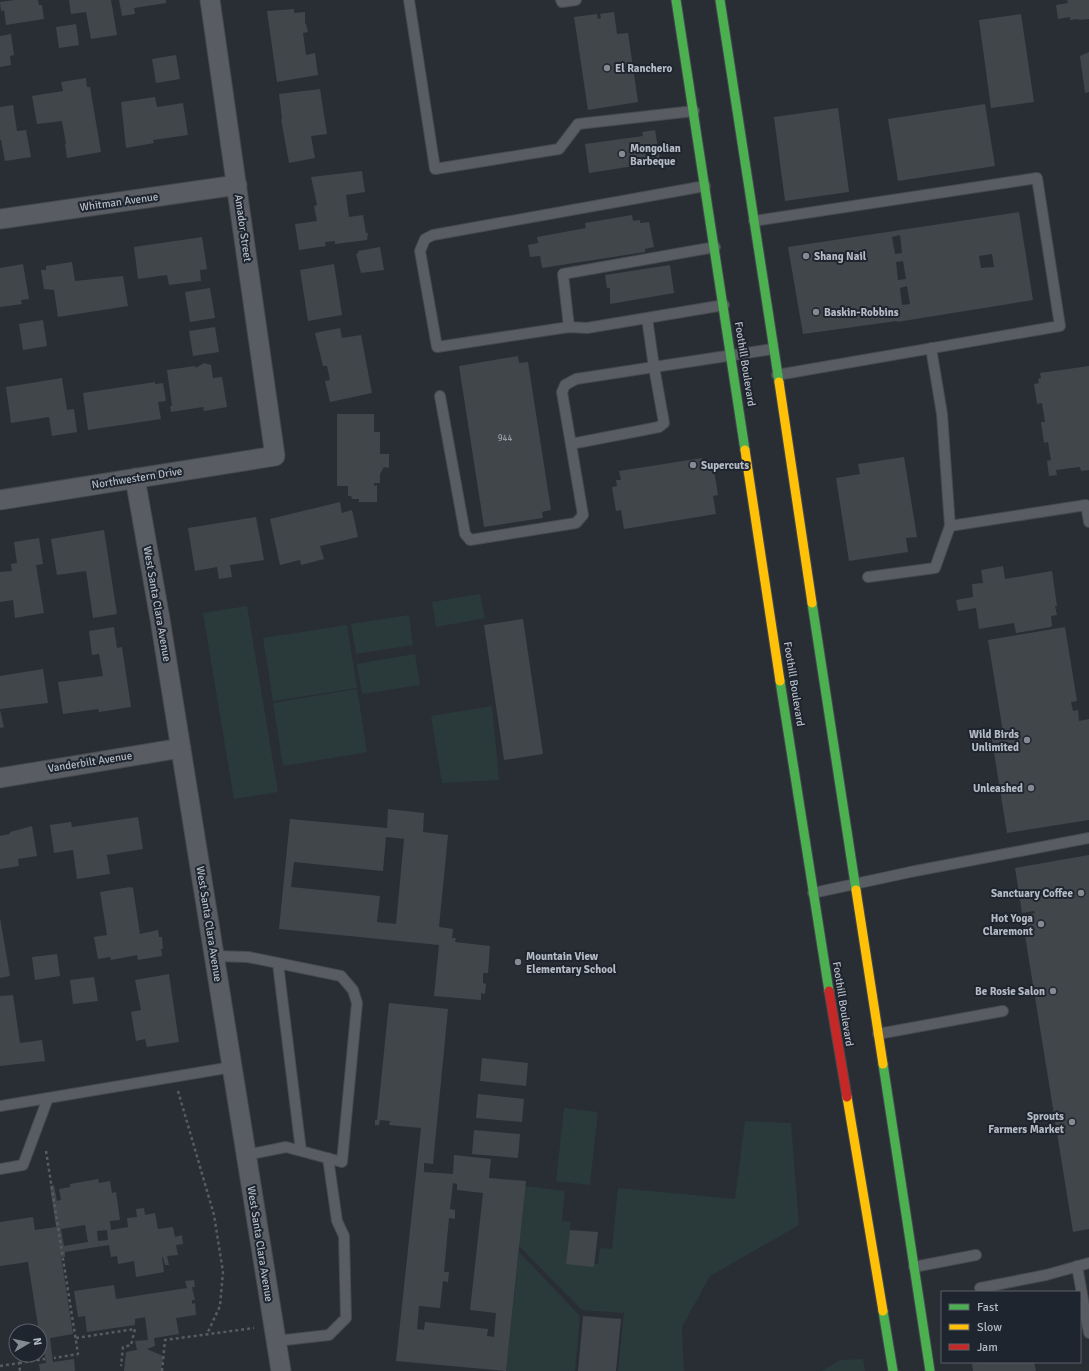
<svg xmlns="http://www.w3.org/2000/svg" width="1089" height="1371" viewBox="0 0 1089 1371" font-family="Signika,sans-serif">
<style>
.green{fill:#2a3a3a}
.building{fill:#41464b;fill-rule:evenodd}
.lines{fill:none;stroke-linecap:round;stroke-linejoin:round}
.lane-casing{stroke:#45494d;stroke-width:12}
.street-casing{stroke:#45494d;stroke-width:21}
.fast-casing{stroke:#44494e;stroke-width:11}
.slow-casing{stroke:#44494e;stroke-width:11}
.jam-casing{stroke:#44494e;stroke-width:11}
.path{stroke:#575c60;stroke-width:2.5;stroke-dasharray:3 3;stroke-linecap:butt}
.lane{stroke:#595d63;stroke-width:10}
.street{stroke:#595d63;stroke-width:19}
.fast{stroke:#4caf50;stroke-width:9}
.slow{stroke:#ffc107;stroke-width:9}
.jam{stroke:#c62828;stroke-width:9}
.poi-dot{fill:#838a92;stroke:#1e252e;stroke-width:1.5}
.labels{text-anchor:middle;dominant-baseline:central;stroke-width:4;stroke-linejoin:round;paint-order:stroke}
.number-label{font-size:9px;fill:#979ea6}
.poi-label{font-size:11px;font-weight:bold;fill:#b4bbc5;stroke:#1e252e;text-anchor:start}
.street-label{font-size:11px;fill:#b4bbc5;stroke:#1e252e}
</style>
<rect width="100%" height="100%" fill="#292e34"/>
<path class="green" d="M480 594 485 618 436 627 432 602Z
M247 606 278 792 234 799 203 613Z
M409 615 413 645 356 654 351 624Z
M347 625 357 688 273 701 263 638Z
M415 654 420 685 362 694 357 664Z
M357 689 367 752 283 766 273 703Z
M492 706 499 780 442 783 431 716Z
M564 1108 598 1112 590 1185 556 1181Z
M745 1121 791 1123 799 1225 710 1276 682 1327 684 1371H618L624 1313 582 1310 519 1246 525 1186 565 1191 562 1221 571 1222 567 1261 598 1264 600 1248 612 1249 618 1188 735 1199Z
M519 1252 580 1316 575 1371H506Z
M863 1359 865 1371H822L840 1360Z"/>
<path class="building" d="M15 0H38L39 5H42L44 19 6 25 4 10 1 11 0 2Z
M69 0H111L117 35 91 39 86 12 71 14Z
M119 0H166V3L134 8 135 14 122 16Z
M1067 0H1089V19L1079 20V19L1070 20V17L1058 19 1056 5 1068 3Z
M294 9V13L305 12V24H306L308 32 303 33 306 55 315 53 318 75 277 82 267 11Z
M614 12 617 34 628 33 638 102 588 110 574 17 597 14 598 19 601 18 600 14Z
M1021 14 1034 102 991 108 979 20Z
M76 24 79 45 59 48 56 27Z
M11 34 14 55 10 56 11 65 0 67V36Z
M1089 52V92L1085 93 1080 56Z
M176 55 180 79 156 83 152 59Z
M86 78 87 87H90L101 152 67 158 65 144H66L62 121 37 124 32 96 63 91 61 82Z
M320 89 327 134 311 136 315 158 289 163 281 119H282L279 94Z
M155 97 157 107 183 103 188 135 153 140 154 143 126 148 121 102Z
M985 104 995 166 898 181 888 119Z
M13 105 17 131 26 130 31 157 5 161 1 140H0V107Z
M838 108 849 192 785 201 774 117Z
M655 130 661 166 654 167 653 163 589 173 585 144 643 136 642 132Z
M362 171 365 192 346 195 349 217 363 215 366 233H368L367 240 335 244V241L325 242 326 246 299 250 295 224 317 221 314 206 317 205 311 177Z
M1019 212 1033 300 897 322V321L803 334 788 247ZM900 235 902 253 895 254 892 237ZM992 254 994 267 981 268 979 256ZM903 261 906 279 898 280 896 262ZM907 286 910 304 902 305 900 288Z
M632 215 633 221 640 220V223L649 222 654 247 645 249V252L542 268 540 256 530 257 528 245 538 243 537 237 586 228 585 223Z
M202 237 207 269 200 270 201 281 169 285 167 275 138 279 134 247Z
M380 247 384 270 361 273 356 254 358 253V251Z
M72 262 75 281 123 276 128 306 58 317 54 290 44 289 41 270H46V266Z
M23 264 29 299 21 300 22 304 0 307V268Z
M334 264 342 315 308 321 300 270Z
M670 265 674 293 610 304V288H607L605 275Z
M210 288 215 318 190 322 185 292Z
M43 320 47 346 23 350 19 324Z
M215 327 219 352 193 356 189 331Z
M340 328 342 338 361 335 372 393 330 402 325 381 330 380 327 366H323L315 333Z
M518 356 519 363 528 362 551 510 542 512 543 518 484 527 459 366Z
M204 363 211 365 213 378 222 377 227 407 204 411 203 407 171 412 170 406H172L167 370 195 366 196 368Z
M1089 366V470L1081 471 1080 467 1056 470 1057 475 1049 476 1047 461 1051 460 1048 442 1044 443 1041 422H1045L1042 403 1037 404 1034 384 1039 383 1038 379 1041 378 1040 373Z
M62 378 67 410 74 409 77 432 52 436 49 417 11 423 6 387Z
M155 382V384L163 383 166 401 158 402 161 419 88 430 83 393Z
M337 414H374V432H380V454H389V468L384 467 380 474V483H374V486L377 485V502H359V499H352L351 496H348V486H337Z
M904 457 917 537 906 538 908 552 849 561 836 478 860 474 858 464Z
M702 458 703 467 709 466 710 471 714 470 718 495 713 496 716 514 624 529 621 510 616 511 612 487 617 486 616 480H621L619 471Z
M340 502 342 513 352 510 358 537 320 546 324 559 301 565 300 560 280 565 270 519Z
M256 517 264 560 230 565 232 577 219 579 217 567 195 571 188 528Z
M104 530 117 614 93 618 86 571 57 575 51 539Z
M39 538 43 564 36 565 44 613 15 618 13 600 0 602V572L12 571 11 564 17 563 14 542Z
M1003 566 1005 579 1052 571 1057 606H1055L1057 615 1051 616 1052 626 1051 627 1016 633 1014 623 979 629 976 608 958 611 956 600 973 597 972 584 983 583 981 570Z
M523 619 543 754 504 760 484 625Z
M114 627 117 648 122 647 131 707 99 712 98 709 63 714 58 682 103 676 99 654 92 655 89 631Z
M1065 627 1077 701 1071 702 1073 711 1078 710 1079 721 1089 719V820L1007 833 991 734 1003 732 988 640Z
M43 669 48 703 0 709V676Z
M0 710 4 727 0 728Z
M388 809 424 813 423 832 448 835 439 927 453 929 452 938H456L455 942 490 946 488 973H483V983L486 984 485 994 481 993V1000L434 996 439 945 279 929 290 819 387 828ZM386 837 404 839 396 924 377 922 380 896 291 887 294 862 383 871Z
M138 817 143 849 107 855 110 874 77 879 73 850 54 853 50 825 71 822 72 827Z
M32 826 37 856 18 859 19 866 0 869V836L10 834V832Z
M1089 855V1229L1073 1232 1023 923 1024 922 1023 915 1035 913 1034 911 1022 913 1015 868Z
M130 887 133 888 140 934 158 930 159 937H162L163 949H161L162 956 138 960 137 955 111 960 110 957 98 959 94 937 107 935 100 892Z
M0 918 10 976 0 978Z
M57 954 60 976 35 980 32 957Z
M169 974 179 1042 147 1047 145 1039 136 1041 131 1012 141 1010 135 980Z
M94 977 98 1001 73 1004 70 980Z
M13 995 20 1043 42 1040 45 1061 0 1066V996Z
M389 1003 448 1009 433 1164 424 1163V1172L453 1174 454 1155 491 1159 489 1178 526 1181 506 1371 396 1361 421 1128 389 1125 390 1121 380 1120 379 1125H375V1120H377ZM453 1183 457 1184V1190L483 1193 470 1310 496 1313 494 1337 487 1336 488 1329 425 1322 424 1330 417 1329 419 1306 440 1308 443 1281 448 1282 449 1272H444L449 1218 455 1219V1210L450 1209Z
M482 1058 528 1063 526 1086 480 1081Z
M478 1094 524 1099 522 1122 476 1118Z
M474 1130 520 1134 518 1158 472 1154Z
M98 1179 99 1183 110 1181 112 1193 116 1192 120 1220 110 1221 111 1230 128 1227 127 1218 137 1217 136 1209 144 1208 145 1215 155 1213 158 1229 173 1227 175 1237 182 1235 183 1244 176 1245 178 1255 167 1256 169 1265H165L163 1257H162L164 1272 136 1277 134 1261 118 1264 117 1256 111 1257 109 1245 65 1252V1257H61L73 1334 50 1338 53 1362 74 1359 75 1371H40L39 1364 46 1363 42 1339H40L28 1262 0 1266V1222L33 1217 35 1230 56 1227 50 1186 54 1185 57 1201 61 1200 59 1189 70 1187V1184ZM85 1225 88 1242 64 1246 61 1229ZM107 1230 108 1240 98 1241 97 1231Z
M570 1230 598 1232 594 1267 566 1264Z
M194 1280 195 1287H192L195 1300H192V1304L195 1303 196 1315 176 1318 179 1334 154 1338 155 1346 147 1349 163 1356 161 1371H124L126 1352 137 1350 135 1341 148 1340 145 1317 135 1319V1325L87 1332 85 1316 78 1317 74 1291 114 1285 116 1299 187 1288 185 1281Z
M583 1316 621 1319 616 1371H578Z
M987 1362H1034L1036 1371H973L972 1364Z"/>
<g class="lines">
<defs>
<path id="lane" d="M409 0 435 169 559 149 578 124 694 111
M561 0 562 2 576 0
M705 186 433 235 425 239 420 251 437 347 569 327 587 328 724 305
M754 221 1037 178 1060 326 777 375
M647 318 654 367 773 349
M569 327 563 274 715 247
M440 396 465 534 470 540 576 523 583 515 562 392 565 385 576 379 654 367 664 423 659 427 571 444
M950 526 1086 505 1089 522
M868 577 935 568 950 526 942 414 931 348
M813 893 915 871 1089 838
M214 956 248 957 341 976 353 990 357 1003 342 1162 286 1147 246 1155
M278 964 301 1151
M878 1034 1003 1011
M0 1106 232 1067
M0 1169 23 1165 48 1098
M1077 1266 1089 1333
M914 1267 976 1255
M980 1288 1046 1275 1089 1263
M276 1341 329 1335 346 1318 344 1236 337 1221 328 1158"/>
<path id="street" d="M0 219 237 185
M135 478 160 619 281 1371
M0 500 275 456 210 0
M0 778 181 748"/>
<path id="fast" d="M676 0 745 450
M720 0 779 382
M812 603 856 890
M780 681 829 991
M883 1064 930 1371
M883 1311 893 1371"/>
<path id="slow" d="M779 382 812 603
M745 450 780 681
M856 890 883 1064
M847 1097 883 1311"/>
<path id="jam" d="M829 991 847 1097"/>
</defs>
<use href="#lane" class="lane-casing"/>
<use href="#street" class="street-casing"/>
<use href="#fast" class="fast-casing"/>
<use href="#slow" class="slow-casing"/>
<use href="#jam" class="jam-casing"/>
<path class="path" d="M178 1091 214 1215 223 1272 220 1306 207 1334
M46 1151 78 1354 54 1358
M76 1338 135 1329 131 1345 123 1347 121 1366
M19 1363 45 1359
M0 1366 19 1363 20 1371
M162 1371 165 1340 254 1328"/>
<use href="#lane" class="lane"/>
<use href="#street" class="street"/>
<use href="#fast" class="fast"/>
<use href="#slow" class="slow"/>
<use href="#jam" class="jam"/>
</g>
<g class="poi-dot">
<circle cx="607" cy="68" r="4"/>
<circle cx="622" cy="154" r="4"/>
<circle cx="806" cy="256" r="4"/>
<circle cx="816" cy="312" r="4"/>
<circle cx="693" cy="465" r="4"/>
<circle cx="1027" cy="740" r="4"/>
<circle cx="1031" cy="788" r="4"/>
<circle cx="1081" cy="893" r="4"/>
<circle cx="1041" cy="924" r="4"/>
<circle cx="518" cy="962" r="4"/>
<circle cx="1053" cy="991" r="4"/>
<circle cx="1072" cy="1122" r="4"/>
</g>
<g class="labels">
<g class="number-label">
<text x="505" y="438">944</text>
</g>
<g class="poi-label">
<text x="615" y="68">El Ranchero</text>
<text x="630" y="148">Mongolian<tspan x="630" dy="13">Barbeque</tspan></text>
<text x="814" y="256">Shang Nail</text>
<text x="824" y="312">Baskin-Robbins</text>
<text x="701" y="465">Supercuts</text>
<text x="1019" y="734" text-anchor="end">Wild Birds<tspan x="1019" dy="13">Unlimited</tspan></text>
<text x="1023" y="788" text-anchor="end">Unleashed</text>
<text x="1073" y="893" text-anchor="end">Sanctuary Coffee</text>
<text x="1033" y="918" text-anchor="end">Hot Yoga<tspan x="1033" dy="13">Claremont</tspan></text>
<text x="526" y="956">Mountain View<tspan x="526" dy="13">Elementary School</tspan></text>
<text x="1045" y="991" text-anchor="end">Be Rosie Salon</text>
<text x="1064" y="1116" text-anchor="end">Sprouts<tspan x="1064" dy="13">Farmers Market</tspan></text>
</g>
<g class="street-label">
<text transform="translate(119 202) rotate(-8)">Whitman Avenue</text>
<text transform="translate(243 228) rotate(82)">Amador Street</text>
<text transform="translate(745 364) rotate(81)">Foothill Boulevard</text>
<text transform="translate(137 478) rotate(-9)">Northwestern Drive</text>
<text transform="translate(157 604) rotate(80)">West Santa Clara Avenue</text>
<text transform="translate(794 684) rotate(81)">Foothill Boulevard</text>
<text transform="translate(90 762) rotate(-9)">Vanderbilt Avenue</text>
<text transform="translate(209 924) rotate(81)">West Santa Clara Avenue</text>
<text transform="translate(843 1004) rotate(81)">Foothill Boulevard</text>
<text transform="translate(260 1244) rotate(81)">West Santa Clara Avenue</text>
</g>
</g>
<rect x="941" y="1291" width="140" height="72" fill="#1e252e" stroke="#5a616a"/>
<rect x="949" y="1304" width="20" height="6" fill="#4caf50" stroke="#5a616a"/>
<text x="977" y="1311" font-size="12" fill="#b4bbc5">Fast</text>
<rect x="949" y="1324" width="20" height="6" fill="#ffc107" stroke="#5a616a"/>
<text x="977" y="1331" font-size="12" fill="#b4bbc5">Slow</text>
<rect x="949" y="1344" width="20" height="6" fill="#c62828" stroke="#5a616a"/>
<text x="977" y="1351" font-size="12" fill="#b4bbc5">Jam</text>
<g transform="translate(28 1343) rotate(81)"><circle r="19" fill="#1e252e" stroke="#5a616a"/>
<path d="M0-3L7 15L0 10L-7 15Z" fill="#838a92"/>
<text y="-6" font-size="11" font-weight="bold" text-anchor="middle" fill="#b4bbc5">N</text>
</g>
</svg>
